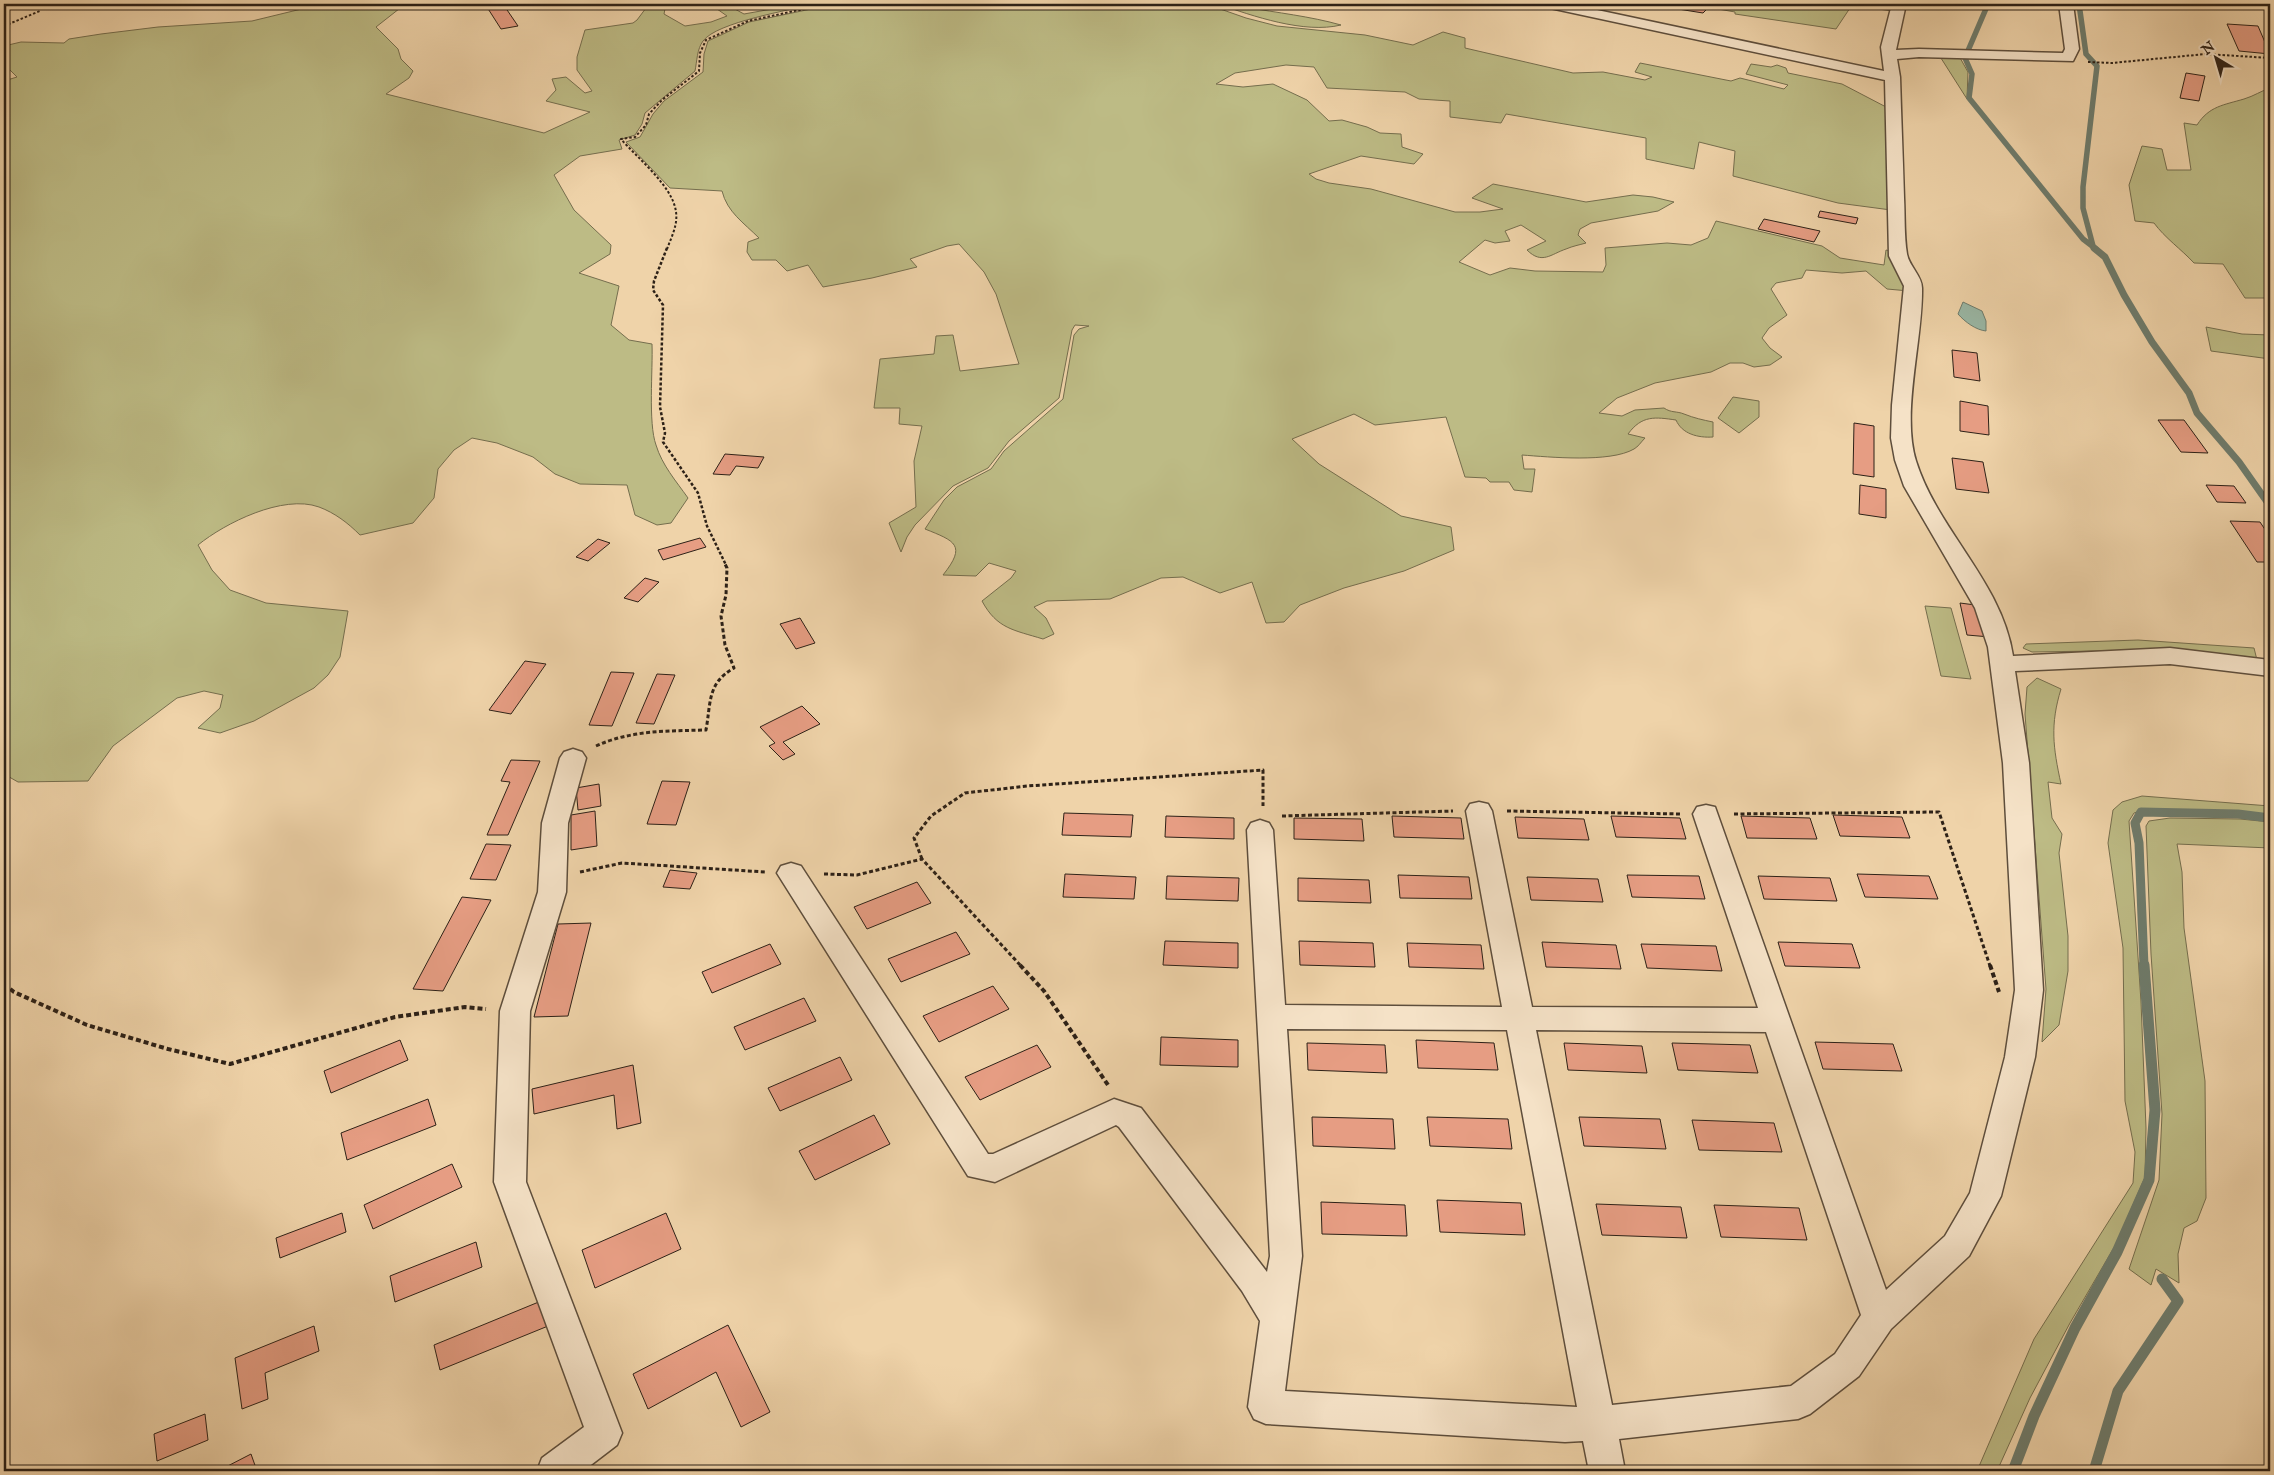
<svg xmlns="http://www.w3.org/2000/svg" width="2274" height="1475" viewBox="0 0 2274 1475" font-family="'IM FELL English',serif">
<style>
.green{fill:#bdbb85;stroke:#756e4e}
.water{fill:#9ab8a6;stroke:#6e7c6d}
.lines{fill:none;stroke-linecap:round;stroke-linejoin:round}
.stream-far3{stroke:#6e7c6d;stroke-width:5.5}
.stream-far2{stroke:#6e7c6d;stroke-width:7}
.stream-far1{stroke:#6e7c6d;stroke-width:9}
.stream{stroke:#6e7c6d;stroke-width:11}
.building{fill:#e69d83;stroke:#2d2117}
.street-casing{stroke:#5e4e3c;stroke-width:3}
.path-far3{stroke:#2d2117;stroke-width:2;stroke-dasharray:2.5 2;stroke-linecap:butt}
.path-far2{stroke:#2d2117;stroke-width:2.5;stroke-dasharray:3 2;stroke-linecap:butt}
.path-far1{stroke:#2d2117;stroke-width:3;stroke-dasharray:4 2.5;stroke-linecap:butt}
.path{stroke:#2d2117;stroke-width:4;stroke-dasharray:5 3;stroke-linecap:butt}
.street{fill:#f5e2c7;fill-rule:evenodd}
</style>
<rect width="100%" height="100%" fill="#efd3a9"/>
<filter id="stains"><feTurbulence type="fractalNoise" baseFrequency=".004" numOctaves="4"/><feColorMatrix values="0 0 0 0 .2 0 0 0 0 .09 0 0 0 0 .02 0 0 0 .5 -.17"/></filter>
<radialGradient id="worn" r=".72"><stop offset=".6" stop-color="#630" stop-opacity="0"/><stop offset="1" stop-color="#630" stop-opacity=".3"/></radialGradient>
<path class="green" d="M322 4 404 5 376 27 398 49 401 59 413 71 409 78 386 94 544 133 590 112 546 101 556 90 552 79 566 77 585 93 592 91 577 70V57L585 30 633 23 637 20 649 4H666L664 14 685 26 711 22 727 16 710 4H733V8L744 14 800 4H815C791 10 717 22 703 41 697 49 697 61 695 71L645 113 642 124 635 135 619 140 622 149 580 156 554 175 574 210 611 245 610 254 579 273 619 286 611 325 629 340 652 344C653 369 648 423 656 445 662 465 676 481 688 498L671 523 657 525 635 515 627 485 580 484 555 474 533 457 497 443 472 438 454 450 438 469 434 498 413 523 360 535C348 523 335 513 319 507 283 494 225 523 198 545L212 570 230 590 266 603 348 611 340 657 328 675 314 688 254 721 220 733 198 728 220 708 223 695 204 691 177 698 113 746 88 781 18 782 4 774V81L17 77 4 64V46L21 42 64 43 69 39 101 34 158 27 252 21Z
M835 4H1206L1246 18 1277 26 1365 35 1413 45 1443 32 1465 38V48L1573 73 1603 72 1645 80 1652 77 1635 72 1640 63 1731 81 1740 78 1784 89 1788 85 1746 74 1751 64 1771 67 1777 65 1786 68 1788 73 1842 84 1888 108 1891 210 1838 203 1733 176 1735 151 1699 142 1694 169 1646 159V138L1506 114 1501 123 1450 117V101L1419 99 1405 92 1327 88 1314 67 1286 65 1235 73 1216 84 1243 87 1273 84 1307 100 1329 121 1342 120 1367 127 1380 133 1401 134 1402 147 1423 154 1414 164 1361 156 1309 174 1316 179 1329 183 1371 189 1455 212H1480L1503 209 1472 198 1493 184 1586 202 1633 195 1653 197 1674 202 1658 211 1591 223 1580 229 1578 235 1586 243C1579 245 1573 246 1566 249 1551 254 1542 265 1527 250L1546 241 1521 225 1505 231 1510 241 1495 243 1485 240 1459 262 1490 275 1510 268 1535 271 1603 272 1606 265 1605 248 1667 243 1691 245 1708 238 1716 221 1822 246 1840 258 1884 265 1886 250 1894 252 1909 291 1887 289 1866 271 1842 273 1806 270 1802 278 1776 283 1771 289 1787 315 1769 328 1762 338 1770 348 1782 357 1770 365 1754 367 1743 363H1730L1711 372 1655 383 1617 398 1599 413 1622 416 1635 410 1664 408C1671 413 1677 411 1684 414 1694 418 1703 420 1713 422V437C1698 438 1682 434 1676 420 1655 417 1642 415 1628 434L1645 438C1641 442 1638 447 1634 449 1610 463 1549 457 1522 455L1524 469H1535L1532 492 1514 490 1509 482H1490L1486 478 1465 477 1446 417 1375 425 1354 414 1292 439 1319 464 1401 516 1451 527 1454 550 1404 571 1344 588 1300 605 1284 622 1266 623 1252 582 1220 593 1183 577 1161 578 1110 599 1047 601 1034 607 1046 618 1054 634 1043 639C1014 630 997 629 982 601L1011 578 1016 571 989 563 976 576 943 575C967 545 955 541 925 529L944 500 957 487 991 469 1004 451 1063 399 1074 335 1079 329 1089 326 1075 325 1072 330 1059 398 1009 441 988 468 953 486 915 525 907 537 901 552 889 523 916 507 914 461 922 426 899 424 900 408H874L880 359 934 354 936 336 953 335 960 371 1019 364 996 294 984 272 959 244 947 246 910 259 917 267 872 278 823 287 808 265 787 271 776 260H752L747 252 748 242 759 238C744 223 727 212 722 191L670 188 626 142 640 137 653 114 664 101 703 72 704 54 708 41 749 22Z
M1218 4H1245V7C1278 13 1309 16 1341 25 1304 34 1253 16 1218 4Z
M1690 4H1894L1892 11 1852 5 1836 29 1735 14V12Z
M1939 55 1959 56 1968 72 1967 99Z
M2270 88V298H2245L2223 264 2194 263C2181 249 2165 238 2154 223L2135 221 2129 185 2142 146 2162 149 2167 170H2191L2184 123 2197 125C2209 106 2224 105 2244 99 2254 96 2261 91 2270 88Z
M2206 327 2242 334 2270 335V359L2211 351Z
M1733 397 1759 401V417L1739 433 1718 418Z
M1925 606 1951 608 1971 679 1941 676Z
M2138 640 2254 648 2257 660 2159 650 2032 652 2023 648 2026 644Z
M2037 678 2061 689C2050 725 2053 747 2061 784L2048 782 2052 818 2062 834 2059 853 2068 936V971L2059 1025 2042 1042 2046 989 2025 714 2027 687Z
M2142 796 2270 806V814L2144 810 2134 813 2129 821 2141 1002 2146 1128 2145 1177 2116 1244 2070 1323 2030 1398 1997 1471H1977L2034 1339 2133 1183 2135 1152 2125 1101 2123 948 2108 843 2113 810 2122 802Z
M2170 818 2240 819 2270 822V848L2177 844 2182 872 2184 928 2205 1081 2206 1198 2197 1221 2184 1228 2178 1254 2179 1283 2156 1269 2151 1285 2129 1269 2159 1180 2162 1114 2151 954 2146 826 2149 821Z"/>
<path class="water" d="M1963 302 1982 311 1986 321V331C1976 330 1965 322 1958 314Z"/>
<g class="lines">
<path class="stream-far3" d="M2079 4 2086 54 2097 66 2083 187V208L2093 246
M1967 53 1988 4
M1965 58 1972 74 1969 98 2083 239 2096 249"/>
<path class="stream-far2" d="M2094 248 2105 257 2124 295 2152 342 2189 393 2197 413 2239 462 2270 506"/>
<path class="stream-far1" d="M2144 966 2139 843 2135 823 2141 812 2238 814 2270 818"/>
<path class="stream" d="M2013 1471 2034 1416 2075 1328 2117 1252 2149 1180 2155 1110 2144 965
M2094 1471 2118 1391 2178 1301 2162 1279"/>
</g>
<path class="building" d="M485 4H503L518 26 501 29Z
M1647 4H1678L1707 9 1703 13Z
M2218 4H2236L2238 9 2219 8Z
M2227 24 2258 26 2270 54 2239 51Z
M2186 73 2205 76 2199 101 2180 98Z
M1820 211 1858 218 1856 224 1818 217Z
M1764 219 1820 231 1814 242 1758 229Z
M1952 350 1977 353 1980 381 1954 377Z
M1960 401 1988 406 1989 435 1960 431Z
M2158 420H2184L2208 453 2181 452Z
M1854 423 1874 426V477L1853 474Z
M725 454 764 457 758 468 736 466 730 475 713 474Z
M1952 458 1983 462 1989 493 1956 489Z
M1860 485 1886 489V518L1859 514Z
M2206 485 2234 486 2246 503 2217 502Z
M2230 521 2260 522 2270 537V562H2257Z
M700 538 706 547 663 560 658 550Z
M598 539 610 543 588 561 576 557Z
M645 578 659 582 638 602 624 598Z
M1960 603 1983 606 1990 637 1967 635Z
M800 618 815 643 796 649 780 624Z
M525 661 546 664 511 714 489 710Z
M611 672 634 673 612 726 589 725Z
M657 674 675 675 654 724 636 723Z
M802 706 820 724 783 742 795 754 783 760 769 746 775 743 760 727Z
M511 760 540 761 508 835H487L510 782 501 781Z
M662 781 690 782 676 825 647 824Z
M599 784 601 806 578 810 576 788Z
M595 811 597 846 571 850V815Z
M1064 813 1133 815 1131 837 1062 835Z
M1833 815 1902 817 1910 838 1840 836Z
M1166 816 1234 818V839L1165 837Z
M1392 816 1461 818 1464 839 1394 837Z
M1611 816 1680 818 1686 839 1616 837Z
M1741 816 1810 818 1817 839 1747 838Z
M1515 817 1584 819 1589 840 1518 838Z
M1294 818 1362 819 1364 841 1294 839Z
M486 844 511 845 496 880 470 879Z
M670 870 697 873 690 889 663 887Z
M1065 874 1136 877 1134 899 1063 897Z
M1857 874 1929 876 1938 899 1865 897Z
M1398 875 1469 877 1472 899 1400 898Z
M1627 875 1699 876 1705 899 1632 897Z
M1167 876 1239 878 1238 901 1166 899Z
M1758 876 1830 878 1837 901 1764 899Z
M1527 877 1598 879 1603 902 1531 900Z
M1298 878 1369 880 1371 903 1298 901Z
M917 882 931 903 867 929 854 907Z
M462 897 491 900 443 991 413 989Z
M591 923 568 1016 534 1017 558 924Z
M956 932 970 954 901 982 888 959Z
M1165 941 1238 943V968L1163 965Z
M1299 941 1373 943 1375 967 1300 965Z
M1542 942 1616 945 1621 969 1546 967Z
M1778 942 1852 944 1860 968 1785 966Z
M1407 943 1481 945 1484 969 1409 967Z
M770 944 781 964 712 993 702 972Z
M1641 944 1716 946 1722 971 1647 968Z
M993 986 1009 1009 939 1042 923 1016Z
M804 998 816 1021 745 1050 734 1027Z
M1161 1037 1238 1040V1067L1160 1065Z
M400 1040 408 1060 331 1093 324 1071Z
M1416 1040 1494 1043 1498 1070 1418 1068Z
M1815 1042 1893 1044 1902 1071 1823 1069Z
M1307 1043 1385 1045 1387 1073 1308 1070Z
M1564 1043 1642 1046 1647 1073 1568 1070Z
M1672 1043 1750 1045 1758 1073 1678 1070Z
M1037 1045 1051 1067 980 1100 965 1077Z
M840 1057 852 1080 780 1111 768 1088Z
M633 1065 641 1123 617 1129 614 1095 534 1114 532 1089Z
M428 1099 436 1125 347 1160 341 1133Z
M874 1115 890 1144 815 1180 799 1151Z
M1312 1117 1393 1119 1395 1149 1313 1146Z
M1427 1117 1508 1119 1512 1149 1430 1146Z
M1579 1117 1660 1119 1666 1149 1584 1146Z
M1692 1120 1774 1123 1782 1152 1699 1150Z
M452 1164 462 1187 373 1229 364 1205Z
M1437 1200 1521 1203 1525 1235 1440 1232Z
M1321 1202 1405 1205 1407 1236 1322 1234Z
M1596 1204 1681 1207 1687 1238 1602 1235Z
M1714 1205 1799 1208 1807 1240 1721 1237Z
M342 1213 346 1232 280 1258 276 1238Z
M666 1213 681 1249 595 1288 582 1250Z
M476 1242 482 1267 395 1302 390 1276Z
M546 1299 553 1324 440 1370 434 1345Z
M728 1325 770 1412 741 1427 716 1372 648 1409 633 1374Z
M314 1326 319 1351 265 1373 268 1399 242 1409 235 1358Z
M205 1414 208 1440 157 1461 154 1434Z
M251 1454 257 1471H218Z"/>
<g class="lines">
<defs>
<path id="street" d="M1543 4H1569L1884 71 1881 47 1892 4H1906L1896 50 1919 49 2063 53 2065 49 2059 4H2073L2079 49 2073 61 1919 57 1897 59 1900 77C1901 117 1903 157 1904 198 1905 216 1904 236 1907 254 1909 266 1922 276 1922 288 1923 339 1901 413 1916 461 1938 531 2002 582 2013 656L2170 648 2270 660V676L2170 664 2015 671 2029 763 2043 990 2035 1057 2001 1196 1969 1256 1891 1329 1859 1376 1810 1414 1798 1419 1619 1439 1625 1471H1589L1583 1441 1565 1442 1266 1424 1254 1419 1248 1407 1260 1321 1242 1291 1119 1127 1116 1125 995 1182 968 1176 777 873 781 866 791 863 801 866 988 1154H993L1114 1099 1141 1108 1267 1272 1270 1256 1247 830 1251 823 1260 820 1269 823 1273 830 1285 1005 1502 1007 1466 811 1470 804 1479 802 1488 804 1492 811 1532 1007 1758 1008 1693 814 1697 807 1706 805 1715 807 1886 1290 1945 1236 1970 1193 2005 1057 2015 990 2003 763 1988 647 1975 608 1904 486 1895 460 1891 438 1892 405 1904 286 1889 256 1885 80 1550 8ZM1287 1029 1507 1030 1577 1407 1285 1391 1302 1256ZM1536 1030 1766 1032 1861 1315 1835 1354 1791 1386 1612 1405Z
M573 749 582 752 586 758 568 823 566 892 530 1011 526 1182 622 1433 617 1445 583 1471H537L542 1458 584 1427 494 1182 500 1011 538 892 542 823 560 758 564 752Z"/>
</defs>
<use href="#street" class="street-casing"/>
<path class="path-far3" d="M4 26 40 11 38 4
M2088 62 2112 63 2206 54 2270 58
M667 249C671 238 678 225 676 212 673 186 637 158 621 139L635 137 646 125 649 114 662 100 699 71 700 53 706 40 748 21 827 4"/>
<path class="path-far2" d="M667 248 654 281 653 290 663 305 660 407 665 433 663 442 698 493 707 526 726 565"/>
<path class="path-far1" d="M596 746C631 730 668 731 706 730 711 703 707 683 734 668L725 645 721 616 726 595 727 568 725 564
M1507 811 1681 814
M1734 814 1939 812 1990 966
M1282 816 1453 811
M922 859 914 838 931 816 965 793 1027 786 1263 770V806
M580 872 622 863 765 872
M824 874 857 875 922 859 1021 966"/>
<path class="path" d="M1020 965 1044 991 1108 1085
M1990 965 1999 992
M4 984 14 992 87 1025 168 1049 230 1064 395 1017 465 1007 486 1009"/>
<use href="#street" class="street"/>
</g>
<rect width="2274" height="1475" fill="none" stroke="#efd3a9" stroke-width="20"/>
<rect x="5" y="5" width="2264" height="1465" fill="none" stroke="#2d2117" stroke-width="2.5"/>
<rect x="10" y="10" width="2254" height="1455" fill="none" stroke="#2d2117"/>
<g transform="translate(2216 58) rotate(322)" stroke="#f5e2c7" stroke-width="4" paint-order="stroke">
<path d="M0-4L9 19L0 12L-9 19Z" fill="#2d2117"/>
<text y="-8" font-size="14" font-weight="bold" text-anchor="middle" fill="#2d2117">N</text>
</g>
<rect width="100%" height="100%" filter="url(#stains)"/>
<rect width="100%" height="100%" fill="url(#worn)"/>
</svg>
